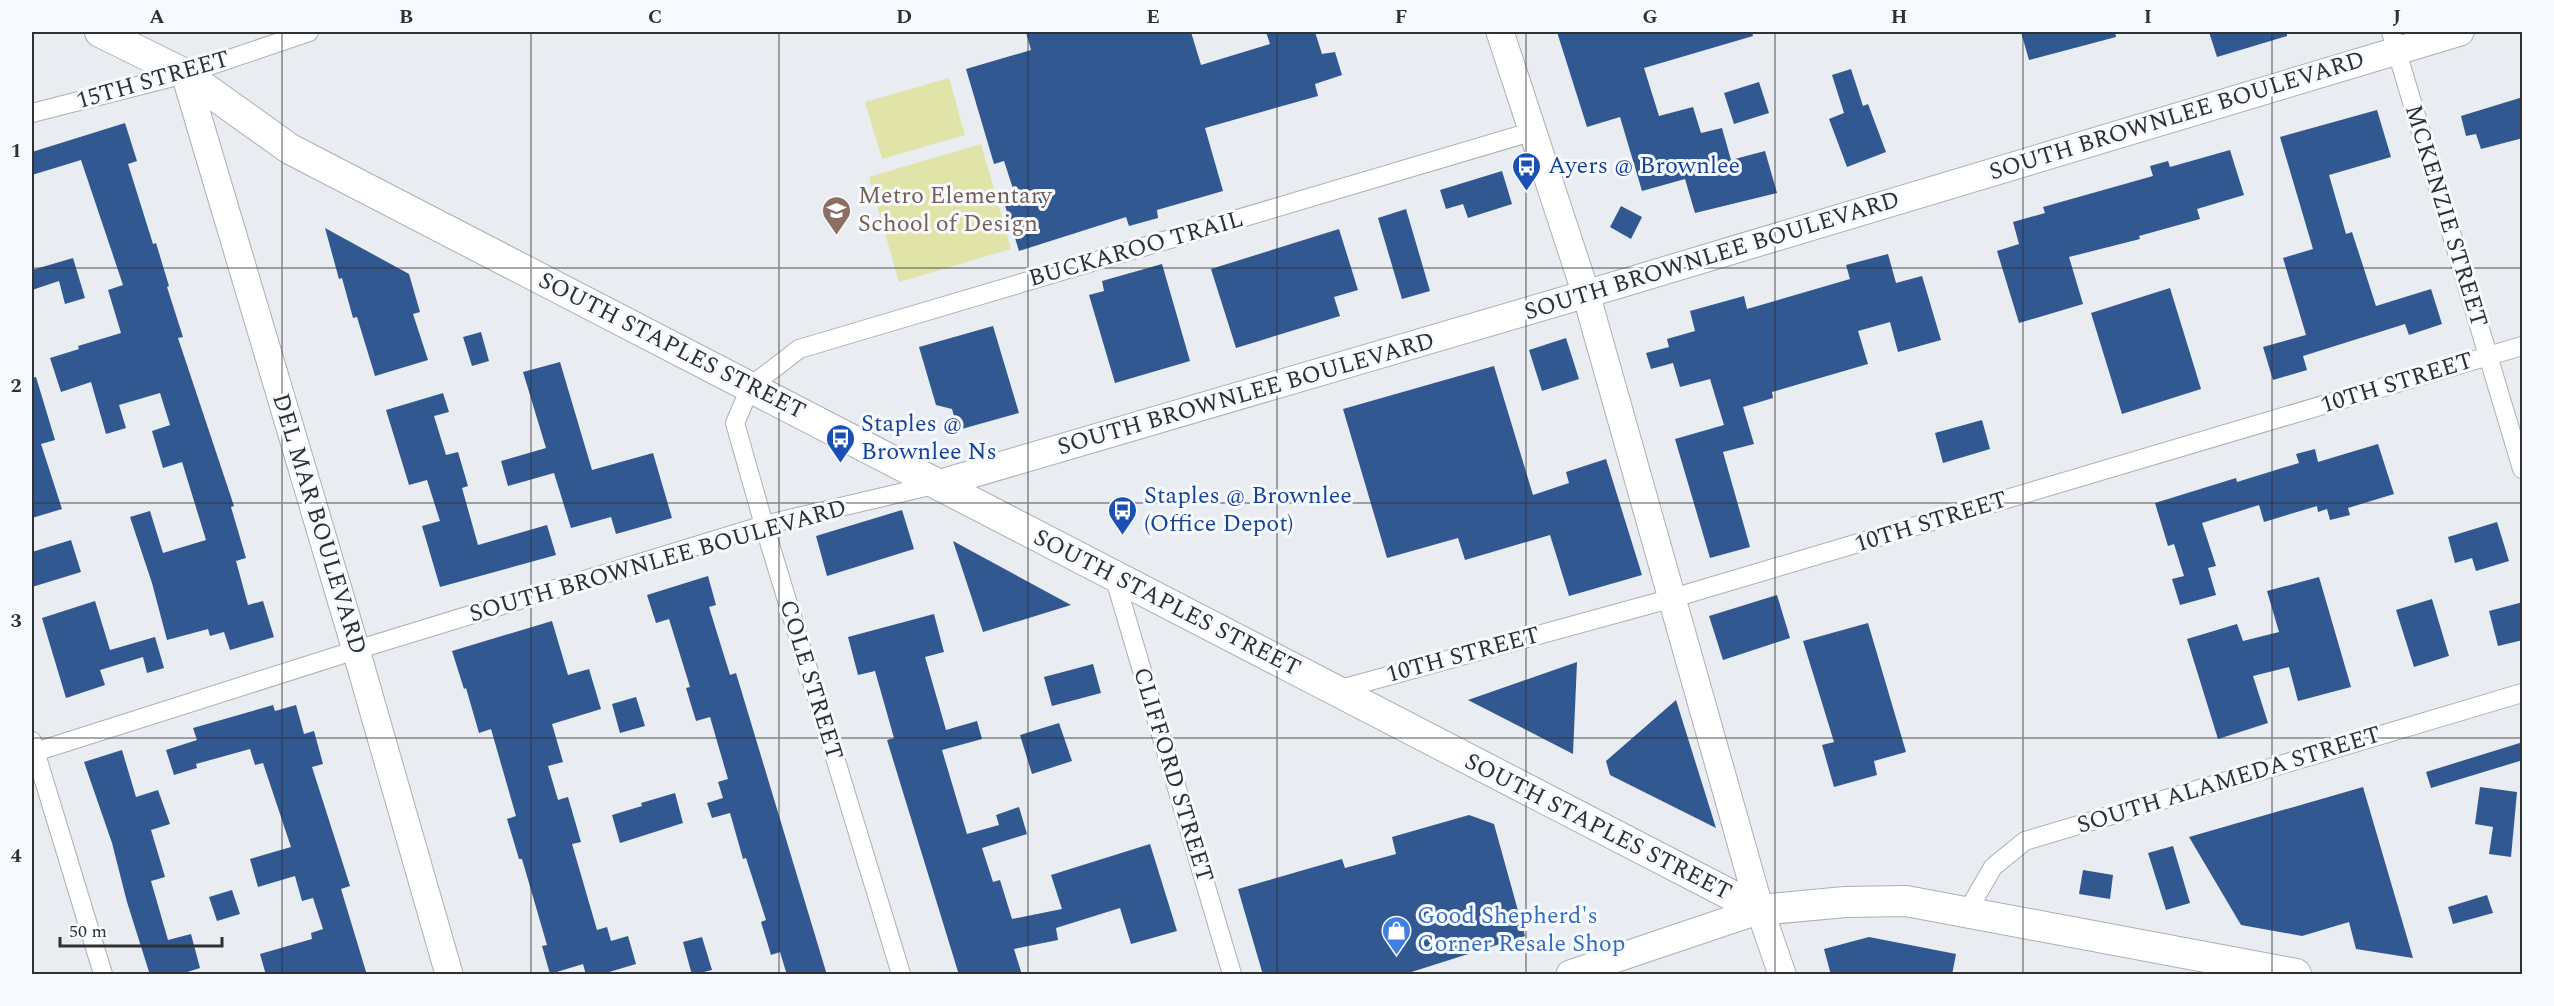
<svg xmlns="http://www.w3.org/2000/svg" width="2554" height="1006" viewBox="0 0 2554 1006" font-family="Spectral,serif">
<style>
.green{fill:#e0e4a8}
.building{fill:#315891}
.lines{fill:none;stroke-linecap:round;stroke-linejoin:round}
.street-casing{stroke:#adafb3;stroke-width:20}
.secondary-casing{stroke:#adafb3;stroke-width:29}
.primary-casing{stroke:#adafb3;stroke-width:32}
.street{stroke:#fff;stroke-width:18}
.secondary{stroke:#fff;stroke-width:27}
.primary{stroke:#fff;stroke-width:30}
.grid{fill:none;stroke:#2f3031;stroke-width:1.5;stroke-opacity:0.55}
.labels{text-anchor:middle;dominant-baseline:central;stroke-width:6;stroke-linejoin:round;paint-order:stroke}
.street-label{font-size:24px;fill:#2f3031;stroke:#f6f9fd}
.transit-label{font-size:24px;fill:#164399;stroke:#f6f9fd;text-anchor:start}
.education-label{font-size:24px;fill:#785e54;stroke:#f6f9fd;text-anchor:start}
.shop-label{font-size:24px;fill:#366cbe;stroke:#f6f9fd;text-anchor:start}
.neatline{fill:none;stroke:#2f3031;stroke-width:2}
.grid-label{font-size:20px;text-anchor:middle;font-weight:bold;fill:#2f3031}
</style>
<rect width="100%" height="100%" fill="#e9ecf0"/>
<path class="green" d="M949 78 965 135 882 159 865 102Z
M981 144 1011 249 899 282 869 177Z"/>
<path class="building" d="M1026 32H1191L1201 65 1270 44 1266 32H1315L1322 54 1335 52 1342 75 1315 84 1318 96 1205 128 1223 191 1157 210 1158 218 1129 226 1126 217 1019 251 1004 202 1016 198 1004 161 994 164 966 69 1031 50Z
M1557 32H1752L1753 36 1644 68 1659 116 1693 107 1701 133 1722 128 1731 160 1765 151 1777 193 1695 213 1685 179 1642 191 1620 117 1587 127Z
M2021 32H2115L2116 37 2029 60Z
M2209 32H2287V36L2217 57Z
M1851 69 1863 106 1868 104 1886 152 1847 167 1829 119 1844 113 1832 75Z
M1759 82 1769 113 1734 124 1724 93Z
M2523 97V138L2481 149 2476 134 2466 136 2461 116Z
M2377 110 2391 157 2329 175 2346 234 2352 232 2376 306 2431 289 2442 324 2409 335 2405 324 2303 356 2307 370 2273 380 2263 347 2306 335 2283 258 2313 249 2280 137Z
M125 123 137 161 128 164 153 244 156 243 169 286 167 287 183 337 178 338 234 506 231 507 246 558 236 561 248 605 263 601 274 637 230 650 224 632 210 636 208 629 167 640 152 583 130 517 150 511 163 553 206 540 182 462 163 468 152 431 170 425 160 393 119 405 126 428 106 434 91 382 61 392 50 358 79 349 78 346 121 333 108 290 123 285 81 160 32 175V152Z
M2230 150 2244 195 2197 209 2200 219 2139 236 2140 239 2069 257 2083 304 2019 323 1997 251 2019 244 2013 222 2045 213 2043 207 2153 176 2150 166 2168 161 2170 167Z
M1502 171 1512 204 1468 218 1463 204 1446 209 1440 190Z
M1621 206 1642 217 1631 239 1610 227Z
M1406 209 1430 291 1402 299 1378 218Z
M325 228 409 274 420 312 413 314 428 360 375 376 357 317 353 318 342 278 339 279Z
M1339 229 1358 290 1334 297 1340 316 1236 348 1211 269Z
M1888 254 1896 283 1922 276 1941 340 1898 352 1890 322 1858 331 1868 364 1772 392 1773 398 1743 407 1754 444 1723 452 1750 547 1710 558 1675 439 1724 425 1710 379 1680 387 1673 363 1651 369 1646 353 1669 347 1667 339 1695 331 1690 311 1744 296 1747 309 1850 279 1846 265Z
M73 258 85 298 65 304 59 281 32 290V270Z
M1162 264 1190 361 1115 383 1089 295 1104 291 1102 281Z
M2170 288 2201 389 2122 414 2091 313Z
M993 326 1019 413 958 430 952 409 936 405 919 347Z
M481 332 489 361 472 366 463 337Z
M1566 338 1579 379 1542 391 1529 350Z
M560 362 592 470 653 453 672 518 616 534 611 517 571 528 554 473 508 486 501 461 546 448 523 372Z
M1494 366 1533 495 1569 483 1566 472 1606 459 1642 575 1569 596 1550 535 1465 560 1458 538 1387 558 1343 409Z
M36 377 55 440 41 444 62 509 32 518V378Z
M443 393 449 412 434 416 446 455 458 452 468 486 462 488 478 545 547 525 556 555 440 587 422 526 440 521 427 480 409 485 386 410Z
M1982 420 1990 449 1943 463 1935 433Z
M2378 444 2394 494 2348 508 2350 515 2330 520 2327 509 2318 512 2317 506 2264 522 2259 505 2202 523 2216 566 2208 568 2216 595 2180 605 2172 579 2184 576 2174 544 2168 546 2155 503 2236 478 2237 482 2299 463 2296 454 2315 449 2318 462Z
M902 510 914 549 827 576 816 536Z
M2497 522 2509 561 2476 571 2472 558 2455 563 2448 537Z
M71 540 81 572 32 587V552Z
M953 541 1071 605 983 632Z
M708 576 716 605 709 607 730 675 736 673 827 975H787L780 952 771 955 761 922 766 920 746 858 743 859 730 813 712 818 707 803 723 798 718 782 728 779 710 717 696 721 686 688 690 687 669 619 656 623 647 595Z
M2319 577 2351 687 2298 701 2289 667 2253 676 2268 723 2218 739 2187 639 2237 624 2243 641 2279 632 2267 591Z
M1777 595 1790 638 1723 660 1709 616Z
M2432 599 2449 656 2414 667 2396 610Z
M95 601 110 650 155 637 164 668 147 673 143 657 100 670 105 685 66 698 42 618Z
M2523 602V640L2498 646 2489 611Z
M934 614 944 652 925 657 946 730 977 721 982 739 942 750 967 834 999 825 996 815 1019 807 1027 834 982 848 993 882 1000 880 1012 919 1062 909 1051 875 1150 844 1177 931 1131 944 1120 908 1056 928 1058 940 1014 949 1022 975H959L887 740 894 738 875 671 858 675 848 637Z
M552 621 568 675 589 669 601 709 552 724 563 762 548 766 558 800 568 797 581 842 572 844 597 930 607 927 611 941 628 936 636 964 599 975H586L583 964 550 974 542 946 547 945 522 859H519L507 819 516 816 491 729 479 733 466 688 464 689 452 651Z
M1868 623 1906 752 1874 761 1877 775 1834 787 1822 745 1834 742 1803 641Z
M1577 662 1573 754 1468 700Z
M1093 664 1101 693 1052 706 1044 677Z
M636 697 645 726 620 733 612 704Z
M1676 700 1716 828 1610 775 1606 761Z
M273 705 275 711 296 705 304 734 314 731 323 764 312 767 350 886 341 889 367 975H266L260 954 312 939 311 933 323 929 313 898 302 901 295 876 258 887 250 859 291 847 263 763 255 765 250 749 196 764 197 768 174 775 166 750 197 740 193 728Z
M1059 723 1072 761 1032 774 1020 735Z
M2523 742V760L2431 788 2426 772Z
M122 750 136 797 158 790 170 824 151 830 165 877 151 881 168 940 191 934 200 968 178 975H150L127 902 112 843 84 762Z
M2363 787 2413 958 2356 949 2349 922 2302 936 2241 925 2189 837Z
M2480 787 2517 792 2511 857 2489 854 2493 827 2475 824Z
M675 793 683 823 620 843 612 815 642 806 641 803Z
M1469 815 1494 824 1525 936 1402 975H1263L1238 889 1342 859 1345 868 1396 854 1392 837Z
M2173 846 2190 903 2166 910 2148 853Z
M2083 870 2113 875 2110 899 2079 894Z
M232 890 240 914 217 921 209 897Z
M2487 895 2493 913 2453 924 2448 907Z
M702 937 712 970 692 975 683 942Z
M1869 937 1956 954 1952 975H1831L1824 949Z"/>
<g class="lines">
<defs>
<path id="street" d="M2391 32 2522 469
M32 113 185 74 309 32
M1114 576 1232 974
M1337 690 1673 598 2522 346
M32 741 103 974
M32 753 356 650 764 525 938 484
M1967 912 1993 867 2025 841 2522 693
M901 974 764 525 735 423 751 386 799 349 1531 132"/>
<path id="secondary" d="M1500 32 1586 294 1760 910 1782 974
M185 74 356 650 449 974
M938 484 1620 284 2460 32
M1570 974 1760 910"/>
<path id="primary" d="M100 32 185 74 290 149 1760 910 1845 902 1906 901 2296 974"/>
</defs>
<use href="#street" class="street-casing"/>
<use href="#secondary" class="secondary-casing"/>
<use href="#primary" class="primary-casing"/>
<use href="#street" class="street"/>
<use href="#secondary" class="secondary"/>
<use href="#primary" class="primary"/>
</g>
<path class="grid" d="M282 32V974M531 32V974M779 32V974M1028 32V974M1277 32V974M1526 32V974M1775 32V974M2023 32V974M2272 32V974M32 268H2522M32 503H2522M32 738H2522"/>
<defs>
<symbol id="bus-pin" viewBox="-11 -11 22 30"><path d="M0 17L-7.5 6A9.5 9.5 0 1 1 7.5 6Z" fill="#1a4fb4" stroke="#f6f9fd"/><path d="M-5-6H5V4H4V6H2V4H-2V6H-4V4H-5ZM-3.5-4V0h7V-4ZM-3.5 1.2v1.5H-2V1.2ZM2 1.2v1.5H3.5V1.2Z" fill="#fff"/></symbol>
<symbol id="school-pin" viewBox="-11 -11 22 30"><path d="M0 17L-7.5 6A9.5 9.5 0 1 1 7.5 6Z" fill="#8d6e63" stroke="#f6f9fd"/><path d="M0-5L7-2L0 1L-7-2ZM-4 1L0 2.5L4 1V4Q0 6-4 4Z" fill="#fff"/></symbol>
<symbol id="shop-pin" viewBox="-11 -11 22 30"><path d="M0 17L-7.5 6A9.5 9.5 0 1 1 7.5 6Z" fill="#3f7fe0" stroke="#f6f9fd"/><path d="M-5-2.5h2.3a2.7 3.5 0 0 1 5.4 0H5L5.5 6h-11ZM-1.5-2.5h3a1.5 2.3 0 0 0-3 0Z" fill="#fff"/></symbol>
</defs>
<g fill-rule="evenodd">
<use href="#bus-pin" x="1510" y="150" width="33" height="45"/>
<use href="#school-pin" x="820" y="194" width="33" height="45"/>
<use href="#bus-pin" x="824" y="422" width="33" height="45"/>
<use href="#bus-pin" x="1106" y="494" width="33" height="45"/>
<use href="#shop-pin" x="1380" y="914" width="33" height="45"/>
</g>
<g class="labels">
<g class="street-label">
<text transform="translate(153 80) rotate(-16)">15TH STREET</text>
<text transform="translate(2177 116) rotate(-17)">SOUTH BROWNLEE BOULEVARD</text>
<text transform="translate(2446 216) rotate(73)">MCKENZIE STREET</text>
<text transform="translate(1136 249) rotate(-16)">BUCKAROO TRAIL</text>
<text transform="translate(1712 256) rotate(-17)">SOUTH BROWNLEE BOULEVARD</text>
<text transform="translate(672 346) rotate(27)">SOUTH STAPLES STREET</text>
<text transform="translate(2397 383) rotate(-17)">10TH STREET</text>
<text transform="translate(1246 394) rotate(-16)">SOUTH BROWNLEE BOULEVARD</text>
<text transform="translate(1931 522) rotate(-17)">10TH STREET</text>
<text transform="translate(319 524) rotate(73)">DEL MAR BOULEVARD</text>
<text transform="translate(658 561) rotate(-16)">SOUTH BROWNLEE BOULEVARD</text>
<text transform="translate(1167 603) rotate(27)">SOUTH STAPLES STREET</text>
<text transform="translate(1463 655) rotate(-15)">10TH STREET</text>
<text transform="translate(811 680) rotate(73)">COLE STREET</text>
<text transform="translate(1173 775) rotate(73)">CLIFFORD STREET</text>
<text transform="translate(2229 780) rotate(-17)">SOUTH ALAMEDA STREET</text>
<text transform="translate(1598 827) rotate(27)">SOUTH STAPLES STREET</text>
</g>
<g class="transit-label">
<text x="1548" y="166">Ayers @ Brownlee</text>
<text x="861" y="424">Staples @<tspan x="861" dy="28">Brownlee Ns</tspan></text>
<text x="1144" y="496">Staples @ Brownlee<tspan x="1144" dy="28">(Office Depot)</tspan></text>
</g>
<g class="education-label">
<text x="858" y="196">Metro Elementary<tspan x="858" dy="28">School of Design</tspan></text>
</g>
<g class="shop-label">
<text x="1417" y="916">Good Shepherd's<tspan x="1417" dy="28">Corner Resale Shop</tspan></text>
</g>
</g>
<rect width="2554" height="1006" fill="none" stroke="#f6f9fd" stroke-width="66"/>
<path d="M60 937v9h162v-9" fill="none" stroke="#2f3031" stroke-width="3"/>
<text x="69" y="937" font-size="18" fill="#2f3031" stroke="#f6f9fd" stroke-width="4.5" paint-order="stroke">50 m</text>
<rect x="33" y="33" width="2488" height="940" class="neatline"/>
<g class="grid-label">
<text x="157" y="23">A</text>
<text x="406" y="23">B</text>
<text x="655" y="23">C</text>
<text x="904" y="23">D</text>
<text x="1153" y="23">E</text>
<text x="1401" y="23">F</text>
<text x="1650" y="23">G</text>
<text x="1899" y="23">H</text>
<text x="2148" y="23">I</text>
<text x="2397" y="23">J</text>
<text x="16" y="157">1</text>
<text x="16" y="392">2</text>
<text x="16" y="627">3</text>
<text x="16" y="862">4</text>
</g>
</svg>
